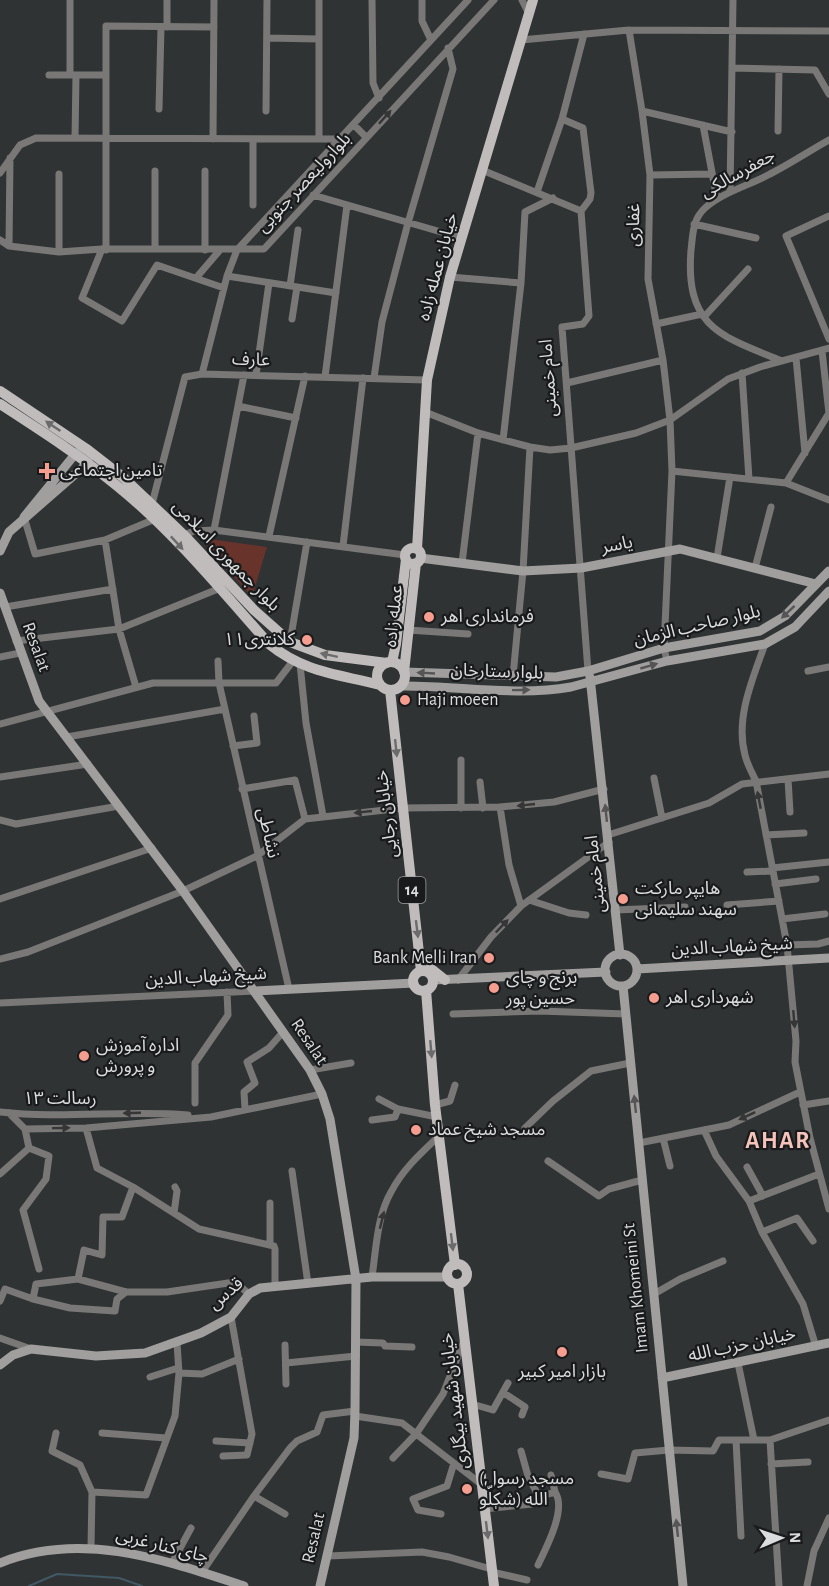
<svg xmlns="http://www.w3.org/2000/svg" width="829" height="1586" viewBox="0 0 829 1586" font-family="'Alegreya Sans','Noto Sans Arabic',sans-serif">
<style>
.green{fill:#68332b}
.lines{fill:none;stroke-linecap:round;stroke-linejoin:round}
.stream{stroke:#415865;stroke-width:2}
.street{stroke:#797877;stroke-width:7}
.secondary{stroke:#a19e9e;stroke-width:9}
.primary{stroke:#c0bcbc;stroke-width:10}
.oneway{fill:#363637}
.oneway2{fill:#6c6b6c}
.oneway3{fill:#565556}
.poi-dot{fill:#f59d8e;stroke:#191a1b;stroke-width:2}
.labels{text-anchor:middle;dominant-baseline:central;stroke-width:4.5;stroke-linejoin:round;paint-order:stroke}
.shield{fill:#191a1b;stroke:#a0a2a3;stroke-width:1.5}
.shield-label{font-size:16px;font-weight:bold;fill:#dadcdd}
.street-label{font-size:18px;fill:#dadcdd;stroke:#191a1b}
.poi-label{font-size:18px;fill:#dadcdd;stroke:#191a1b;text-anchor:start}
.district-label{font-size:24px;font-weight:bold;letter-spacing:1.5px;fill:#f6c3ba;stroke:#191a1b}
</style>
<rect width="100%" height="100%" fill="#303334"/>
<path class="green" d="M209 539 267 547 252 597 206 545Z"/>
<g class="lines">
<path class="stream" d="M29 1586 57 1574 119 1578 142 1586"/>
<path class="street" d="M372 0 373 83 379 98
M422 0V21L431 40
M522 0 529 14
M167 27V0
M629 30 642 111 650 175 648 279 663 360 670 420 672 471 664 648 667 661
M267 38 319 39
M521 40 629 30 829 31
M732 68 815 70 829 94
M49 75H106
M70 75V0
M159 109 161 27
M266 111 267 0
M642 111 732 132
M562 119 583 128 591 193 590 199 581 211
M354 125 366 137
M703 125 717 199
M778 131 779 69
M75 138 76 75
M213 139 214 0
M319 139V0
M253 140V205
M482 170 581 211 589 316 583 324 562 327 588 671
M155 171V249
M205 171V250
M0 173 20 145 36 138 341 139
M650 175 712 174
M537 192 562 119 584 34
M730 192 733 0
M313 195 462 238
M829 216 786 236 829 339
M694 224 756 238
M0 240 9 246 59 252 102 249H264L494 0
M9 246 10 158
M102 249 82 298 122 321 157 265 224 288
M106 250V26L214 27
M59 252V174
M227 276 336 293
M450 277 521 283
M196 278 220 250
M290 286 298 230
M704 317 748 269
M292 319 297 287
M656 324 702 314
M796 358 805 453
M782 361C720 336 685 327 691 250 693 235 692 220 705 208 723 192 748 186 770 174 790 164 809 151 829 140
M742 373 749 479
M202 374 227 276 237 250 468 0
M256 375 269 283
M325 377 347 205
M374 378 382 322 408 223 453 69 448 48
M567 383 663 360
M238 406 296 418
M425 412 478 433 530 447 550 450 571 448 636 433 670 420 728 379 760 367 829 348
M503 440 521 283 525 212 553 198
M672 471 786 483 829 500
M786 483 829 413 822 351
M152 504 185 377 202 374 427 380
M24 517 35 554 105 540 119 629 136 687
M214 530 244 375
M184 535 194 531 214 530 405 555
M269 536 305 376
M105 540 155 519
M343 546 363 378
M717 558 730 477
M462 563 478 433
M755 568 771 507
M5 607 113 589
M408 630 468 634
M16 641 119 629 218 589
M290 642 307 542
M765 644C753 678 735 718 745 755 747 764 752 773 756 781L787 945 796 1041 795 1062 810 1138 829 1209
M0 657 20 653
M218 661 219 683 289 989
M300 664 306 723 323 816
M808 671 829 667
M513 676 523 571 530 447
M0 724 153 683H276L293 661
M67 737 225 709
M233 746 257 743 254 716
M0 777 88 764
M654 778 662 818
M788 779 790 812
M480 782 483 808
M242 789 295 780 305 819
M500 807 509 865 521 906
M461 808V760
M0 820 16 824 119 806
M608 835 709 803 742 784 829 774
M766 835 804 833
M772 868 829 862
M747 872 773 871
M775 884 816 879
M0 899 152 848
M529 900 569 913 586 915
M727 905 779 901
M616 910 685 907
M782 919 825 914
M787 945 818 944 829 941
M0 959 28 952 183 891 257 856 305 819 403 808 500 807 554 802 604 789
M458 980 491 937 521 906 609 842
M0 1003 255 991
M453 1014 539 1011 626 1014
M310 1070 351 1063
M379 1099 398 1109 437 1117
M195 1103V1063L228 1015 227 992
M435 1105 450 1101 455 1085
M803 1105 829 1101
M245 1109 244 1092 255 1083 247 1062 269 1048 283 1032
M0 1112C62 1119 125 1110 188 1115
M9 1113 25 1129 86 1128 211 1117 322 1094
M372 1120 395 1117 398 1109
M86 1128 97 1168 133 1187 199 1229 274 1246 275 1249V1287
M525 1128 553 1101 591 1071 630 1063
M704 1130 716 1156 749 1201 762 1232 803 1304 816 1347
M663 1138 670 1166
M639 1143 729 1125 800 1092
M29 1148 49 1156 46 1179 23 1210 39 1269
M548 1161 599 1196 609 1189 642 1180
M747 1167 763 1196
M292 1171 308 1284
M0 1174 29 1148 25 1129
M749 1201 819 1174
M270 1203V1244
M174 1213 177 1191 175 1187
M762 1232 797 1218 813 1241
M372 1277C376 1250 377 1216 391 1192 403 1169 421 1153 439 1136
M78 1279 84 1250 102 1255 103 1217H122L133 1187
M654 1294 680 1279 723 1261
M33 1299 36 1284 78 1279 126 1292H167L235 1282 249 1294
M0 1301 5 1289 33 1299 70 1308 115 1311 117 1299 126 1292
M0 1338 31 1349
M356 1342 383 1343 385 1346 412 1347
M285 1345 286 1384
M286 1363 356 1356
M738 1363 754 1440
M179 1373 202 1374 239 1359
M150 1377 178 1368
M504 1393 525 1407 522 1415
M472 1404 493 1410 508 1383
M355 1416 402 1423 481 1484
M56 1433 52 1451 80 1465 92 1492 146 1495 175 1416 179 1373 177 1343
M102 1433 166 1438
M736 1440 741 1536
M770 1440 829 1420
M216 1441 250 1443
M521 1451 528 1476 539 1497
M223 1456 247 1455 252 1434 231 1317
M393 1458 416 1434 443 1394 463 1343
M771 1464 808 1462
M601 1474 628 1479 635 1453 669 1450 713 1451 719 1440H770L779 1586
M254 1496 285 1514
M484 1509 532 1504 539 1497 555 1492 551 1475
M441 1514 418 1510 413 1499 447 1486 454 1463
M91 1548 92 1492
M328 1556 422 1552 449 1557 491 1569
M172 1563 191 1528
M538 1565C546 1548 567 1509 555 1492
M202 1572 254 1496 290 1448 297 1441 317 1432 323 1415 355 1411
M492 1572 527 1580
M807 1586 814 1551 829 1518"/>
<path class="secondary" d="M24 517 76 453 81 452
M0 551 9 532 88 463V456
M420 558 523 571 581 568 680 549 816 584
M0 593 39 701 183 891 310 1070 322 1094 330 1119 356 1279 355 1411 354 1438 320 1586
M404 672 556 677 588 671 664 648 760 631 785 616 829 571
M590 677 620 955
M400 686C456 685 515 697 571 687L667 661 765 644 795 627 829 591
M605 970a16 16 0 1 1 32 0a16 16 0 1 1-32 0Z
M637 969 829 958
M433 980 606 972
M623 986 683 1586
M255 991 414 983
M0 1365 13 1355 31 1349 96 1356 145 1353 201 1333 231 1317 249 1294 260 1288 372 1277H448
M662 1378 829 1343
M0 1563C82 1530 165 1560 244 1586"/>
<path class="primary" d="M0 391 88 450 124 478 184 535 254 610 290 642 325 655 387 663
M0 404C40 430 79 455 116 485 172 530 222 591 269 644 305 673 338 674 380 685
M405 556a8 8 0 1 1 16 0a8 8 0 1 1-16 0Z
M417 549 427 380 450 277 533 0
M392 662 396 644 406 559
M377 676a14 14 0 1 1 28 0a14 14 0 1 1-28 0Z
M404 672 416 563
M390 690 421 971
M430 968 445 980
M413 981a10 10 0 1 1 20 0a10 10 0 1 1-20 0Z
M426 990 435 1105 455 1265
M447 1274a10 10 0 1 1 20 0a10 10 0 1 1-20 0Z
M458 1284 494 1586"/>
</g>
<defs><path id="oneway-solid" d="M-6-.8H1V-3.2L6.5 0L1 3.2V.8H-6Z" transform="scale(1.5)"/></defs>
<g class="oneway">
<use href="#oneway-solid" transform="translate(385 117) rotate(-48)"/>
<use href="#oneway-solid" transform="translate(759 800) rotate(-101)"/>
<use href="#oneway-solid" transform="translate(526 805) rotate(174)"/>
<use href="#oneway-solid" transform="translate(363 812) rotate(174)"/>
<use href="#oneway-solid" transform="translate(502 926) rotate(-46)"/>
<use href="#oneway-solid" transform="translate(794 1019) rotate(85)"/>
<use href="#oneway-solid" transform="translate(132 1113) rotate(178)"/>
<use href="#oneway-solid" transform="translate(747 1116) rotate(155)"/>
<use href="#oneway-solid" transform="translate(61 1128) rotate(-1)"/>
<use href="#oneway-solid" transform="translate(382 1220) rotate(-76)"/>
</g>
<g class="oneway2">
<use href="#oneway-solid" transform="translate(53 426) rotate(-146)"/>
<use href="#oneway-solid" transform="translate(177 543) rotate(47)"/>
<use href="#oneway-solid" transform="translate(329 655) rotate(-168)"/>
<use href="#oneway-solid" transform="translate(396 748) rotate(84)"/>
<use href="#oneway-solid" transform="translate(417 929) rotate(83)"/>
<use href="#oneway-solid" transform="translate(431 1049) rotate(85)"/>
<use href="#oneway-solid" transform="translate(452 1242) rotate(83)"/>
<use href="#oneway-solid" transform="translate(487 1530) rotate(83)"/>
</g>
<g class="oneway3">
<use href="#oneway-solid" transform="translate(788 612) rotate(137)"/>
<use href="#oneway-solid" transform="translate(649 666) rotate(-16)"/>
<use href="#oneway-solid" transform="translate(426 673) rotate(-177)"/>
<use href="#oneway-solid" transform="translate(521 690) rotate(-1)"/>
<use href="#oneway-solid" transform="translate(606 813) rotate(-96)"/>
<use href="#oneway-solid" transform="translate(635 1104) rotate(-96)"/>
<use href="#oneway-solid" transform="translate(677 1528) rotate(-96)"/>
</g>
<g class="poi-dot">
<path d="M44 462h6v6h6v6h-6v6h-6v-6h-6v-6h6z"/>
<circle cx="429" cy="617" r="6"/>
<circle cx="307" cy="640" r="6"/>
<circle cx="405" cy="700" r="6"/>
<circle cx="623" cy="899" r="6"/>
<circle cx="489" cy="958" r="6"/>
<circle cx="494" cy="988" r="6"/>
<circle cx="654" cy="998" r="6"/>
<circle cx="84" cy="1056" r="6"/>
<circle cx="416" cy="1130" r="6"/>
<circle cx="562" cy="1352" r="6"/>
<circle cx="467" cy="1489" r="6"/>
</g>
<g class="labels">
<rect class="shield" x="398.5" y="877" width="27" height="26" rx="4.5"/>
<g class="shield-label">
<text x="412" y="890">14</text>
</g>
<g class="street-label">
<text transform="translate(738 174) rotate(-29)">جعفرسالکی</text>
<text transform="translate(304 183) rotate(-47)">بلوارولیعصر جنوبی</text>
<text transform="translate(634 225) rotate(-89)">غفاری</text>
<text transform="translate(438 267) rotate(-75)">خیابان عمله زاده</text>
<text transform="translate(251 360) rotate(2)">عارف</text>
<text transform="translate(549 378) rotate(-94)">امام خمینی</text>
<text transform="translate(617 545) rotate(-10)">یاسر</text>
<text transform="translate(226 556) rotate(46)">بلوار جمهوری اسلامی</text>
<text transform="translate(394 616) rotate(-84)">عمله زاده</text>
<text transform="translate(697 626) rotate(-13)">بلوار صاحب الزمان</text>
<text transform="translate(36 647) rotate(70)">Resalat</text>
<text transform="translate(497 672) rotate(2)">بلوار ستارخان</text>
<text transform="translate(387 814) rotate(-97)">خیابان رجایی</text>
<text transform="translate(268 833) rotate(77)">نشاطی</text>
<text transform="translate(596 874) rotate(-96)">امام خمینی</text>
<text transform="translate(732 947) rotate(-3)">شیخ شهاب الدین</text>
<text transform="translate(206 977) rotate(-3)">شیخ شهاب الدین</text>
<text transform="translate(309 1042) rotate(56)">Resalat</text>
<text x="60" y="1099">رسالت ۱۳</text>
<text transform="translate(636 1288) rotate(-96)">Imam Khomeini St</text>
<text transform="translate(226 1294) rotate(-40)">قدس</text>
<text transform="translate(742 1345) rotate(-12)">خیابان حزب الله</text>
<text transform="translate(455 1401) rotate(-97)">خیابان شهید بیگلری</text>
<text transform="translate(314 1538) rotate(-77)">Resalat</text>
<text transform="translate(162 1546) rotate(14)">چای کنار غربی</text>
</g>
<g class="poi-label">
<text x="60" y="471">تامین اجتماعی</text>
<text x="441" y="617">فرمانداری اهر</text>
<text x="295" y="640" text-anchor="end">کلانتری۱۱</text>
<text x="417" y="700">Haji moeen</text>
<text x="635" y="889">هایپر مارکت<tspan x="635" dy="21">سهند سلیمانی</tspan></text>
<text x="477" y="958" text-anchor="end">Bank Melli Iran</text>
<text x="506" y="978">برنج و چای<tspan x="506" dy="21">حسین پور</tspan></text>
<text x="666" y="998">شهرداری اهر</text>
<text x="96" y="1046">اداره آموزش<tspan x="96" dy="21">و پرورش</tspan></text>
<text x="428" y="1130">مسجد شیخ عماد</text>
<text x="562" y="1372" text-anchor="middle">بازار امیر کبیر</text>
<text x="479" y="1479">(مسجد رسول<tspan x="479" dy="21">الله (شکٖلّو</tspan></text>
</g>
<g class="district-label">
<text x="778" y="1141">AHAR</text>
</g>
</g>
<g transform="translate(781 1538) rotate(88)" stroke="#191a1b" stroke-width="4.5" paint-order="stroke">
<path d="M0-4.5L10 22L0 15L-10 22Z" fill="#dadcdd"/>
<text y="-9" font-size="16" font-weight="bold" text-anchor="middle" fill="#dadcdd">N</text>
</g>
</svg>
